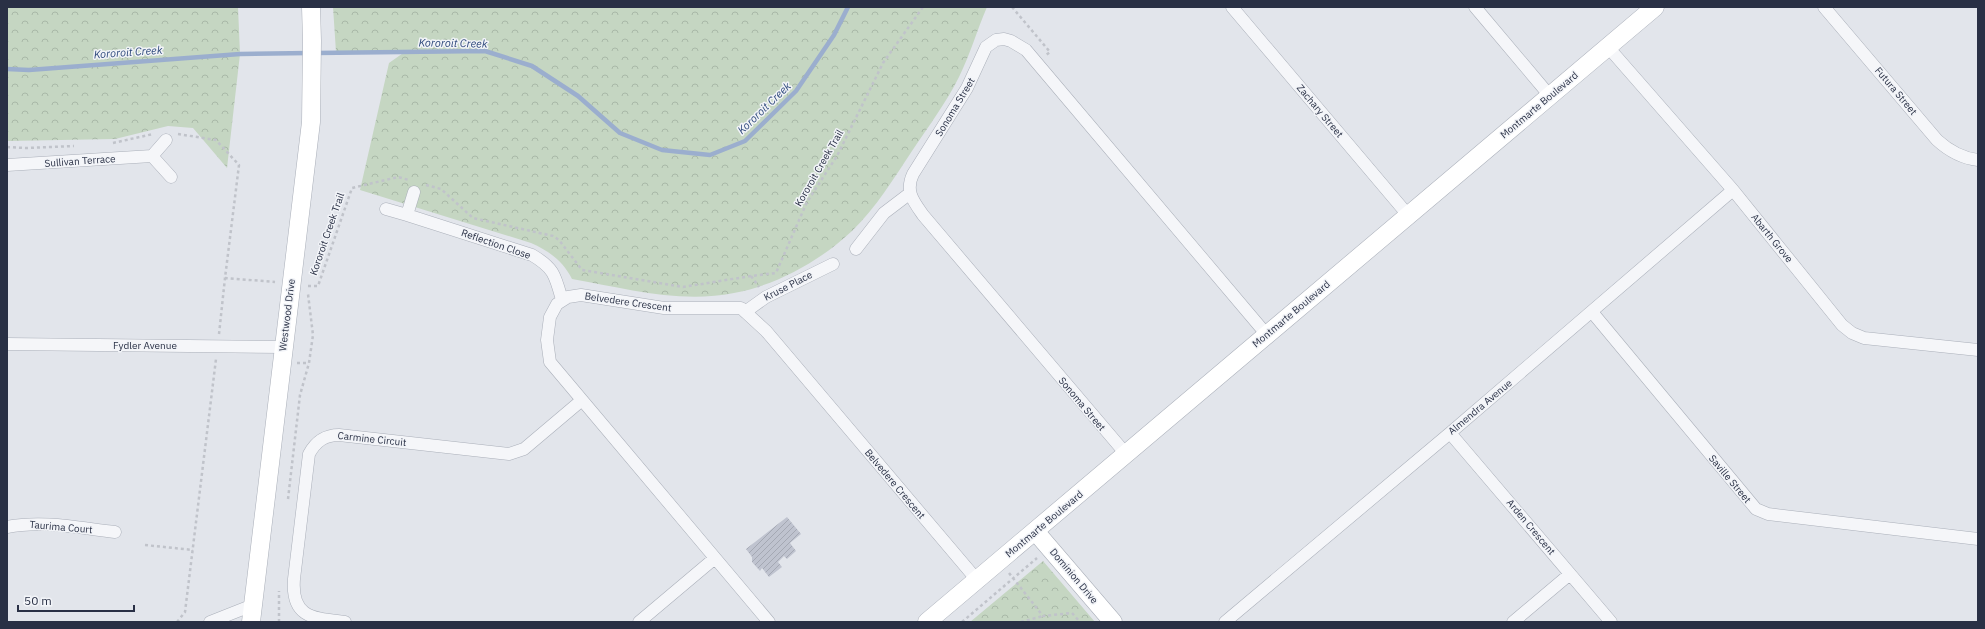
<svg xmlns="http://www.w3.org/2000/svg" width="1985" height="629" viewBox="0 0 1985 629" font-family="'IBM Plex Sans',sans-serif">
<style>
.forest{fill:url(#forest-crowns)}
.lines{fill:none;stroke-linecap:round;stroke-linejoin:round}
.stream{stroke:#9baece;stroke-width:4.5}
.building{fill:url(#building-hatch)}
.street-casing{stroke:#aaafb9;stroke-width:13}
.secondary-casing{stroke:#aaafb9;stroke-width:19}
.path{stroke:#c0c3ca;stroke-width:2.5;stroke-dasharray:3 3;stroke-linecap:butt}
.street{stroke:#f5f6f9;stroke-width:12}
.secondary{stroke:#fff;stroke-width:18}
.labels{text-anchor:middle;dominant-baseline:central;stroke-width:3;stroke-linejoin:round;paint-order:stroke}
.street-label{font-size:10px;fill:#293045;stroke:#f2f4f8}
.water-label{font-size:11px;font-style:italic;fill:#2f4a7c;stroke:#f2f4f8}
</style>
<defs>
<pattern id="forest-crowns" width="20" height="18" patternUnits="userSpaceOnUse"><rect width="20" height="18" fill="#c5d6c2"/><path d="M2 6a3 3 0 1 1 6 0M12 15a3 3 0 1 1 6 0" fill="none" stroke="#a9b8a8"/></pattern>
<pattern id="building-hatch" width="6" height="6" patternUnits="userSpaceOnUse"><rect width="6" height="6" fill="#bfc3cf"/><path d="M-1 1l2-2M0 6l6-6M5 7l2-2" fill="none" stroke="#a4a8b3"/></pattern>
</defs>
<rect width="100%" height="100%" fill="#e2e5eb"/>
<path class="forest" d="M7 7H238L240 54 227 168 193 128 168 126 115 139 7 141Z
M333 7H987C977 30 970 55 959 77 946 103 928 127 912 151 894 178 876 208 852 231 820 261 777 285 734 293 680 304 624 288 572 279 563 261 549 251 531 243L360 190 389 63 406 51 336 52Z
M1043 561 1095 622H970Z"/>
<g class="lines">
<path class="stream" d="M316 53 485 51 532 66 578 96 620 133 662 150 710 155 745 141 796 91 834 35 848 7
M7 69 29 70 240 54 309 53"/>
</g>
<path class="building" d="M787 517 801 534 790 543 796 551 787 559 784 556 778 562 782 567 769 577 762 568 760 571 752 562V557L746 549Z"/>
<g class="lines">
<defs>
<path id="street" d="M1232 7 1408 215
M1475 7 1550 96
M1824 7 1937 140C1949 151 1961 158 1978 160
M1608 47 1733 190 1842 325 1852 333 1864 338 1978 350
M166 140 152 156 171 177
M7 165 152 156
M386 209 407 215 414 192
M407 215 532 255C554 268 555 275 562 300
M856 249 884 213 909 194
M745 312 766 297 833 264
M1592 312 1756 509 1768 514 1978 539
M7 344 283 347
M1450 433 1611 622
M1126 454 923 215C913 201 905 191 913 174L967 88 986 47 996 40 1004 39 1011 41 1026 50 1267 335
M7 527C43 520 79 528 115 532
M210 622 253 605
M345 622C313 618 291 618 294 579L309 454C316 441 325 435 339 435L509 454 524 449 582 400
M639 622 715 558
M769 622 550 362 547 340 550 317 557 304 568 297 581 295 664 308H741L766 331 977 580
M1225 622 1450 433 1733 190
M1513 622 1570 574"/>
<path id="secondary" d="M1035 531 1113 622
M251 622 311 122 312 41 311 7
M927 622 1655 7"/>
</defs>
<use href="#street" class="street-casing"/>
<use href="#secondary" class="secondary-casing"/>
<path class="path" d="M1012 7 1050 52 1046 55
M178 134 216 140 239 165 225 278 275 282
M113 143 153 134
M7 147 26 148 74 146
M426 185 441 189 473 218 553 236 559 240 582 270 683 287 751 276 776 273 807 202 837 156 883 63 923 7
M751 276 759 287
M308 286H318L352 188 398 177 409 180
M219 334 225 278
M297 363H309
M288 499 300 395 309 363 313 335 308 294
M145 545 193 550
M1009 573 1043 616 1072 613 1080 622
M177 622 185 612 216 359
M279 622V591
M962 622 1037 558
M1021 622 1043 616"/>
<use href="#street" class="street"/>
<use href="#secondary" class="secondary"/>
</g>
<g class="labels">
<g class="street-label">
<text transform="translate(1896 91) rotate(50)">Futura Street</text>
<text transform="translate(1539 105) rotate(-40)">Montmarte Boulevard</text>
<text transform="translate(955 107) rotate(-59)">Sonoma Street</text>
<text transform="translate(1320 111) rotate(50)">Zachary Street</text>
<text transform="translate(80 161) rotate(-4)">Sullivan Terrace</text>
<text transform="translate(819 168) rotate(-60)">Kororoit Creek Trail</text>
<text transform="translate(327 234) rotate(-71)">Kororoit Creek Trail</text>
<text transform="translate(1772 238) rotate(51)">Abarth Grove</text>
<text transform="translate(496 244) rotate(19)">Reflection Close</text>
<text transform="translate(788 286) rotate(-27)">Kruse Place</text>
<text transform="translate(628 302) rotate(8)">Belvedere Crescent</text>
<text transform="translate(1291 314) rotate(-40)">Montmarte Boulevard</text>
<text transform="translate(287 315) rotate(-83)">Westwood Drive</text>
<text x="145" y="345">Fydler Avenue</text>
<text transform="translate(1082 404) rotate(50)">Sonoma Street</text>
<text transform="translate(1480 407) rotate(-40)">Almendra Avenue</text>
<text transform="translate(372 439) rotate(6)">Carmine Circuit</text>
<text transform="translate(1730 479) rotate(50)">Saville Street</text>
<text transform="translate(895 484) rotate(50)">Belvedere Crescent</text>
<text transform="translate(1044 524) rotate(-40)">Montmarte Boulevard</text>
<text transform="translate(61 527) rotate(5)">Taurima Court</text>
<text transform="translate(1531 527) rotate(50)">Arden Crescent</text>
<text transform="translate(1074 576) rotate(50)">Dominion Drive</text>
</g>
<g class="water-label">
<text transform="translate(453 43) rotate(1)">Kororoit Creek</text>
<text transform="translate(128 52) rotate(-4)">Kororoit Creek</text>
<text transform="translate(764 108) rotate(-44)">Kororoit Creek</text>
</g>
</g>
<rect width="1985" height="629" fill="none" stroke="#293045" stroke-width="16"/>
<path d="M18 605v6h116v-6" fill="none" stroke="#293045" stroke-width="2"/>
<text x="24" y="605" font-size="12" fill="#293045" stroke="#f2f4f8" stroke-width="3" paint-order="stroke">50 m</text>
</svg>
